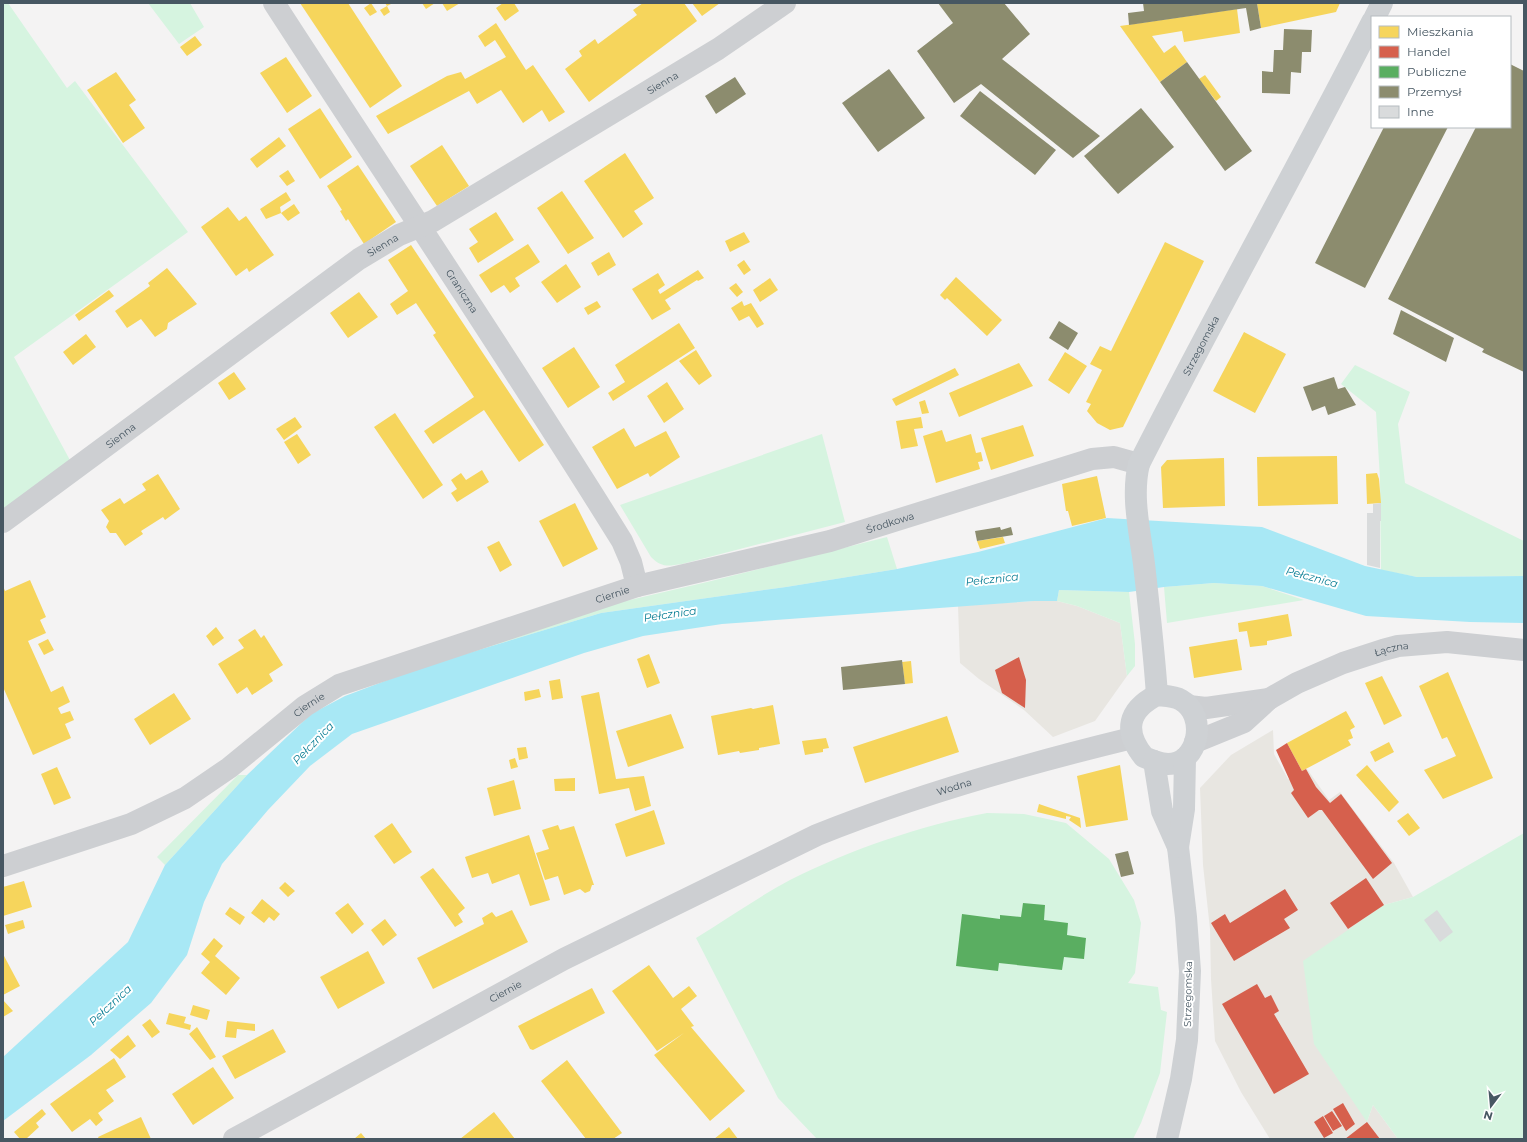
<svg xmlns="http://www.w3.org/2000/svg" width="1527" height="1142" viewBox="0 0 1527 1142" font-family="Montserrat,sans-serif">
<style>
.commercial{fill:#e8e6e1}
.green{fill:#d6f4e0}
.water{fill:#a8e8f5}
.homes{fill:#f6d55c}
.shops{fill:#d6604d}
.public{fill:#5aae61}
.industry{fill:#8c8c6e}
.building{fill:#d9dbdc}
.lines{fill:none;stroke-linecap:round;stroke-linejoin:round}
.minor{stroke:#cdcfd2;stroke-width:22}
.tertiary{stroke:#cdcfd2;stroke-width:22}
.secondary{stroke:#ced1d4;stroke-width:22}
.labels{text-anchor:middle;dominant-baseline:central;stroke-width:4;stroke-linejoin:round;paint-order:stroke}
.street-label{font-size:10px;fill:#475762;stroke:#fff}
.water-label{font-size:11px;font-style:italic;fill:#047b92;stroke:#fff}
</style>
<rect width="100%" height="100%" fill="#f4f3f3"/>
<path class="commercial" d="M1034 601H1057L1077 606 1120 623 1127 676 1095 721 1053 737 1024 710 979 679 960 663 958 606Z
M1273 730 1274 754 1288 779 1307 769 1329 800 1340 792 1394 863 1413 897 1384 905 1367 1122 1373 1105 1398 1139H1270L1241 1092 1215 1041 1211 979 1210 929 1203 865 1200 788 1231 755Z"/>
<path class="green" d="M3 3H8L67 88 75 81 188 232 14 357 71 462 3 514Z
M148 3H190L204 27 179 44Z
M1355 365 1410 392 1398 424 1405 483 1524 541V576L1417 577 1381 570 1380 479 1376 412 1341 384Z
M822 434 845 522 682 564C668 566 662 568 651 557L620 505Z
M887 537 897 569 786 587 601 613 422 667 604 606 707 582Z
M1214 583 1262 586 1304 600 1167 623 1164 587Z
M1059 590 1129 592 1135 644V666L1127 676 1120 623 1077 606 1057 601Z
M238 775H247L165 865 157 857Z
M987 813 1024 814 1066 823 1109 859 1134 900 1141 923 1135 973 1128 983 1158 987 1161 1010 1167 1012 1160 1073 1141 1123 1133 1139H817L778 1098 696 938C727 919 758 897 790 880 852 849 919 826 987 813Z
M1524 833V1139H1398L1373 1105 1367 1122 1314 1044 1303 961 1384 905 1413 897Z"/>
<path class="water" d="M1107 518 1262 527 1365 566 1417 577 1524 576V623L1470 622 1366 616 1262 586 1214 583 1164 587 1129 592 1059 590 1057 601H1034L722 624 643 636 584 653 352 734 310 766 268 810 222 864 204 902 187 955 151 1003 91 1055 3 1121V1057L128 942 165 865 247 775 311 714 345 696 422 667 601 613 786 587 897 569 978 552Z"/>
<path class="homes" d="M300 3H348L402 86 370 108Z
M371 3 377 12 370 16 364 8Z
M385 3H393L387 6 390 12 384 16 380 10 387 6Z
M422 3H435L426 9Z
M442 3H460L447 11Z
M503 3H514L519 11 505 21 496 8Z
M643 3H684L697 21 589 102 565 69 582 56 579 51 595 39 598 44 637 15 633 10Z
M692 3H720L702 16Z
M1257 3H1340L1336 12 1261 28Z
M1237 9 1240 33 1184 42 1182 31 1152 36 1164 53 1175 45 1187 62 1160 82 1120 26Z
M496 23 526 70 533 65 565 112 549 122 542 110 523 123 501 90 477 104 469 91 388 134 376 116 447 76 461 72 465 79 506 57 495 40 485 47 478 36Z
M195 36 202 45 187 56 180 47Z
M286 57 312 96 287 113 260 73Z
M116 72 136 100 129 105 145 128 123 143 87 90Z
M1205 75 1221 97 1216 101 1199 79Z
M320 108 352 157 320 179 288 129Z
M279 137 286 146 257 168 250 159Z
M442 145 469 186 437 206 410 166Z
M625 153 654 198 634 211 643 224 623 238 584 181Z
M358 165 396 222 364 244 348 219 346 221 340 211 342 210 327 186Z
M288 170 295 181 287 186 279 176Z
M562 191 594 238 568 254 537 208Z
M286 192 291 200 280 207 281 213 294 204 300 213 288 221 281 213 266 219 260 209Z
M228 207 239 221 246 216 274 255 249 272 247 268 236 276 201 227Z
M496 212 514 240 478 263 469 248 478 242 469 229Z
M744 232 750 242 730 252 725 241Z
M1165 242 1204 261 1123 427 1110 430 1097 423 1087 411 1091 404 1086 402 1102 370 1090 364 1100 346 1111 351Z
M528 244 540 262 515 278 520 286 510 293 504 285 491 293 479 275Z
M411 245 544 445 519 462 484 410 433 444 424 431 474 397 433 335 436 333 416 303 397 315 390 304 408 291 388 260Z
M609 252 616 265 598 276 591 263Z
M744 260 751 270 744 275 737 265Z
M566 264 581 287 557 303 541 282Z
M167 268 197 304 168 323 167 329 155 337 141 319 127 328 115 311 150 286 148 283Z
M698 270 704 278 698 281 697 280 665 300 671 309 652 320 632 289 658 273 665 285 658 290 660 294Z
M956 277 1002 320 987 336 947 298 945 300 940 295Z
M770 278 778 290 760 302 753 290Z
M736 283 743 292 737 297 729 288Z
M109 290 114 296 79 321 75 315Z
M359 292 378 317 348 338 330 313Z
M597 301 601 307 588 315 584 308Z
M742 301 744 306 751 303 764 324 757 328 749 316 739 321 731 308Z
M679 323 695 348 613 401 608 393 625 382 615 365Z
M1244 332 1286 354 1255 413 1213 391Z
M86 334 96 347 73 365 63 352Z
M574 347 600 387 568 408 542 368Z
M696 350 712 376 699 385 679 361Z
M1065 352 1087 366 1069 394 1048 380Z
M1019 363 1033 386 959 417 949 393Z
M955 368 959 375 896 406 892 399Z
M234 372 246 389 229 400 218 383Z
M667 382 684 409 664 423 647 396Z
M925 400 929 413 922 414 919 402Z
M395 413 443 485 423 499 374 427Z
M295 417 302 427 284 440 276 429Z
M921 417 923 428 914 429 918 446 901 449 896 421Z
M1023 425 1034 456 991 470 981 438Z
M624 428 635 447 666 431 680 457 650 477 648 473 617 489 592 447Z
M942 430 946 442 971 434 976 453 981 452 983 461 978 462 980 469 936 483 923 436Z
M297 434 311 455 298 464 284 442Z
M1337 456 1338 504 1258 506 1257 457Z
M1224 458 1225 506 1163 508 1161 467 1167 460Z
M482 470 489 482 457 502 451 493 457 489 451 480 461 473 466 480Z
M1377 473 1379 479 1381 503 1367 504 1366 474Z
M158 474 180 509 165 520 163 517 141 531 143 534 125 546 116 533H110L106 527 109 521 101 510 120 498 124 504 146 490 142 484Z
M1097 476 1106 518 1072 526 1068 511H1066L1062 484Z
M575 503 598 549 563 567 539 521Z
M1003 537 1005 543 980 549 977 541Z
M499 541 512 565 500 572 487 547Z
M30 580 46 617 40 620 46 633 28 641 51 692 63 686 70 702 58 708 61 714 70 711 74 720 65 724 71 738 33 755 3 687V586L5 591Z
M1288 614 1292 636 1267 641V645L1250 647 1247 631 1239 632 1238 623Z
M216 627 224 638 213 646 206 636Z
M255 629 261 638 264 635 283 665 269 674 273 681 252 695 247 687 237 694 218 664 244 648 238 640Z
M48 639 54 650 44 655 38 644Z
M1237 639 1242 670 1194 678 1189 647Z
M649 654 660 683 647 688 637 659Z
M911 661 913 683 905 684 902 662Z
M1448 672 1493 778 1443 799 1424 770 1456 756 1447 737 1442 739 1419 686Z
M1382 676 1402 716 1384 725 1365 683Z
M560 679 563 698 552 700 549 681Z
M539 689 541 697 525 701 524 692Z
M599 692 616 779 644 776 651 806 635 811 629 788 599 794 581 696Z
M174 693 191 719 150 745 134 719Z
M773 705 780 744 759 748V750L740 753 739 751 718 755 711 716 751 708 753 709Z
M1346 711 1355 727 1350 730 1353 738 1348 740 1351 745 1302 771 1287 743Z
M671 714 684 748 628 767 616 731Z
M947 716 959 752 865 783 853 747Z
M826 738 829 748 823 749V752L805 755 802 741Z
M1389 742 1394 752 1375 762 1370 752Z
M526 747 528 758 519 760 517 748Z
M515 758 518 767 511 769 509 760Z
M1120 765 1128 820 1086 827 1077 776Z
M1367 765 1399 802 1389 812 1356 775Z
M57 767 71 798 54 805 41 774Z
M575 778V791H555L554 779Z
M514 780 521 809 494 816 487 788Z
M1039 804 1080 818 1081 828 1069 820 1071 817 1066 816V819L1037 812Z
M654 810 665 844 626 857 615 824Z
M1408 813 1420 828 1409 836 1397 821Z
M392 823 412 852 394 864 374 836Z
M558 825 560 830 574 826 594 885H592L590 891 585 893 580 889 564 895 558 876 545 880 536 853 549 849 542 830Z
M529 835 550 900 530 906 519 874 492 884 488 873 472 878 465 857Z
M433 868 465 908 458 914 463 922 455 927 420 877Z
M24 881 32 907 3 916V887Z
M285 882 295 891 288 897 279 888Z
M262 899 280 914 274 921 269 917 264 923 251 913Z
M348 903 364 924 352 934 335 913Z
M230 907 245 917 240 925 225 914Z
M512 910 528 942 433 989 417 958 484 924 482 918 492 912 496 917Z
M385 919 397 935 383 946 371 930Z
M23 920 25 928 8 934 5 925Z
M214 938 223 946 215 956 240 978 226 995 201 973 210 962 201 954Z
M368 951 385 983 338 1009 320 977Z
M3 954 20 986 3 995Z
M649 965 673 998 689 986 697 996 681 1009 694 1026 691 1027 745 1091 710 1121 654 1055 684 1033 657 1051 612 991Z
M592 988 605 1013 533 1050 530 1049 518 1026Z
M3 1000 13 1011 3 1017Z
M193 1005 210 1010 207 1020 190 1015Z
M169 1013 186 1017 184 1023 191 1025 190 1030 166 1024Z
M150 1019 160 1032 152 1038 142 1025Z
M227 1021 255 1024V1031L237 1029 236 1038 225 1037Z
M197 1027 208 1044 216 1057 210 1060 189 1034Z
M273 1029 286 1052 235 1079 222 1056Z
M128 1035 136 1046 120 1059 110 1050Z
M114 1058 126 1077 106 1090 114 1101 98 1113 103 1120 96 1126 90 1119 72 1132 50 1104Z
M567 1060 622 1133 613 1139H586L541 1081Z
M213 1067 234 1098 193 1125 172 1094Z
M42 1109 46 1114 36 1123 39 1127 26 1139H20L14 1132Z
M494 1112 515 1139H460Z
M141 1117 151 1139H99L98 1137Z
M729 1127 738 1139H714Z
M361 1133 366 1139H354Z"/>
<path class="shops" d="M1019 657 1026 680 1025 708 1002 693 995 670Z
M1287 743 1302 771 1306 769 1316 787 1330 803 1341 794 1392 863 1373 879 1322 810H1319L1308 818 1291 793 1294 790 1276 750Z
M1366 878 1384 905 1348 929 1330 903Z
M1285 889 1298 910 1284 919 1290 928 1234 961 1211 923 1225 914 1230 923Z
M1257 984 1265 998 1271 995 1279 1011 1274 1014 1309 1074 1274 1094 1222 1004Z
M1343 1103 1355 1124 1346 1131 1333 1109Z
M1332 1111 1342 1126 1333 1131 1324 1116Z
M1323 1116 1333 1133 1324 1138 1314 1122Z
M1367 1122 1380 1139H1345Z"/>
<path class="public" d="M1023 903 1045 905 1044 920 1068 923 1067 935 1086 938 1084 959 1064 957 1062 970 999 963 998 971 956 966 962 914 1000 919V915L1021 917Z"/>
<path class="industry" d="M938 3H1004L1030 34 1002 59 1100 136 1073 158 981 84 954 103 917 51 953 23Z
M1143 3H1257L1261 28 1250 31 1246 8 1129 25 1128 13 1144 11Z
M1284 29 1312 30 1311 52H1302L1301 73 1291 72 1290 94 1262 93V71L1273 72 1274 50H1283Z
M1187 62 1252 151 1225 171 1160 82Z
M1510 64 1524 71V372L1482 352 1484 349 1388 299 1476 127H1510Z
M889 69 925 118 878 152 842 103Z
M735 77 746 94 716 114 705 96Z
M980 91 1056 150 1035 175 960 116Z
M1141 108 1174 147 1118 194 1084 156Z
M1384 127H1448L1365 288 1315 263Z
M1401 310 1454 338 1446 362 1393 334Z
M1059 321 1078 333 1068 350 1049 338Z
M1334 377 1338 389 1345 387 1356 405 1328 415 1325 406 1312 411 1303 387Z
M1000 527 1001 530 1011 527 1013 535 977 541 975 531Z
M902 660 905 684 843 690 841 667Z
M1128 851 1134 874 1121 877 1115 854Z"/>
<path class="building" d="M1381 503V521H1380V568L1367 565V513H1373V504Z
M1437 910 1453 932 1440 942 1424 920Z"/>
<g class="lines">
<g class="minor">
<path id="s1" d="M274 3C390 182 509 359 622 541L631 562 637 586"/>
<path id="s2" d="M3 522 359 259 399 235 433 221 718 49 785 3"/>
<path id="s3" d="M3 866 131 824 185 798 229 768 305 706 339 685 637 586 830 541 1092 459 1114 457 1139 464"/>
</g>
<g class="tertiary">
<path d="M1189 706 1206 708 1269 699"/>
<path id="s4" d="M1195 742 1244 722 1269 699 1297 683 1343 663 1383 650 1398 646 1447 642 1524 650"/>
<path id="s5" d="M234 1139 564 959 817 835C919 794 1025 764 1132 738"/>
</g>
<g class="secondary">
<path d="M1375 17 1382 3"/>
<path id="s6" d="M1157 695C1154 651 1149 608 1144 564 1140 532 1131 496 1139 464 1214 316 1296 171 1372 22"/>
<path d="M1157 695C1165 696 1174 696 1181 700 1208 715 1199 765 1167 764 1159 763 1151 760 1144 757 1123 731 1128 710 1157 695Z"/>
<path d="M1154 761 1162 811 1178 847 1186 917 1190 971 1187 1040 1181 1079 1167 1139"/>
<path d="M1178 847 1184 809 1185 758"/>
</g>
</g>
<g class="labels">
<g class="street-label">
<text stroke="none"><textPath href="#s2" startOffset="794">Sienna</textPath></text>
<text stroke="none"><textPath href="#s2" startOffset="470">Sienna</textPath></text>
<text stroke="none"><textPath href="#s1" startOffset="344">Graniczna</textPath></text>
<text stroke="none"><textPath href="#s6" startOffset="366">Strzegomska</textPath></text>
<text stroke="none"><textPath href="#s2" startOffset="146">Sienna</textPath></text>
<text stroke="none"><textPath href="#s3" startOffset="961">Środkowa</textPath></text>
<text stroke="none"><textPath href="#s3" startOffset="674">Ciernie</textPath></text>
<text stroke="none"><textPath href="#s4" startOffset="220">Łączna</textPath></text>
<text stroke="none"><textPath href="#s3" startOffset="350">Ciernie</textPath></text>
<text stroke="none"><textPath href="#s5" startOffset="803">Wodna</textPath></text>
<text stroke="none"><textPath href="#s5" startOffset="309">Ciernie</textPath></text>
<text transform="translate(1188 994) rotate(-89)">Strzegomska</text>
</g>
<g class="water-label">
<text transform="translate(1312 577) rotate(15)">Pełcznica</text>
<text transform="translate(992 579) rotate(-6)">Pełcznica</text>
<text transform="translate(670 614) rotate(-8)">Pełcznica</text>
<text transform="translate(313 743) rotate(-46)">Pełcznica</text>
<text transform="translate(110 1005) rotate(-43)">Pełcznica</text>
</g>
</g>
<rect width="1527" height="1142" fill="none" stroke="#475762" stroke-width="8"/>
<rect x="1371" y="16" width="140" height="112" fill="#ffffff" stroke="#b5bcc0"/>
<rect x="1379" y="26" width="20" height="12" fill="#f6d55c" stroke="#b5bcc0"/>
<text x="1407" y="36" font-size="12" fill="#475762">Mieszkania</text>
<rect x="1379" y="46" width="20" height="12" fill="#d6604d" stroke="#b5bcc0"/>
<text x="1407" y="56" font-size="12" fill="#475762">Handel</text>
<rect x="1379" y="66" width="20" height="12" fill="#5aae61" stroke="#b5bcc0"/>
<text x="1407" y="76" font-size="12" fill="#475762">Publiczne</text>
<rect x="1379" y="86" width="20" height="12" fill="#8c8c6e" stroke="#b5bcc0"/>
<text x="1407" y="96" font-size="12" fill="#475762">Przemysł</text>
<rect x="1379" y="106" width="20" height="12" fill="#d9dbdc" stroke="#b5bcc0"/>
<text x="1407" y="116" font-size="12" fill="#475762">Inne</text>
<g transform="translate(1491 1106) rotate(196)" stroke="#ffffff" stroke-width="3" paint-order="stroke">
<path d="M0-3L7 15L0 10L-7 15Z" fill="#475762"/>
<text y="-6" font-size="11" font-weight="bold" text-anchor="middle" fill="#475762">N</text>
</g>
</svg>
